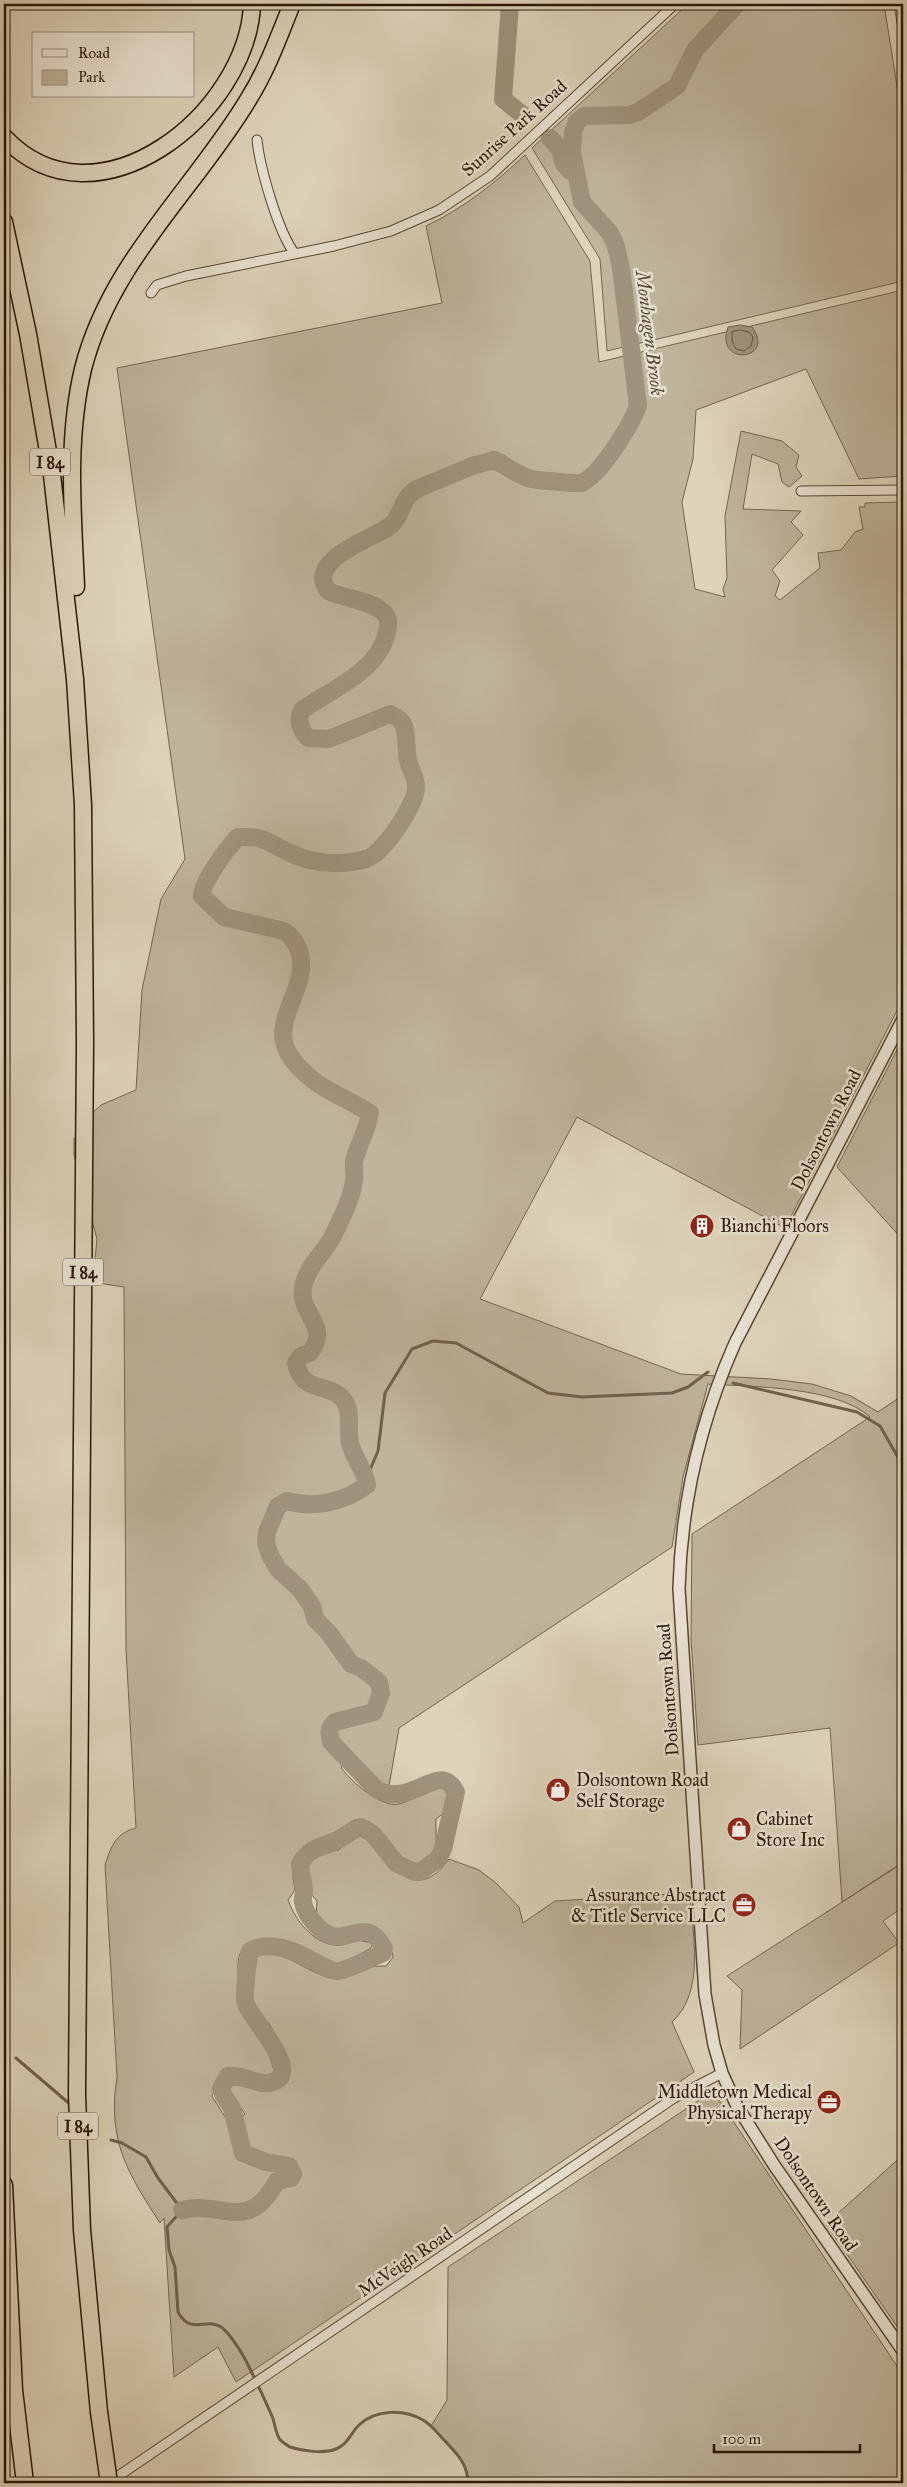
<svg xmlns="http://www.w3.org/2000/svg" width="907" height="2487" viewBox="0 0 907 2487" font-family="'IM FELL Great Primer',serif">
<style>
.green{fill:#bfb49c;stroke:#746551}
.water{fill:#a0937d;stroke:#70614d}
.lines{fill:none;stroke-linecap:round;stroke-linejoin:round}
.shore{stroke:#645442;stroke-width:1}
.stream{stroke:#70614d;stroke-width:3}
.river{stroke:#a0937d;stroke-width:18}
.minor-casing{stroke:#564633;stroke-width:11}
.tertiary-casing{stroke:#564633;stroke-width:14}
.motorway-casing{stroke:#281606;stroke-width:19}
.minor{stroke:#eae3d3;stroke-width:9}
.tertiary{stroke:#eae3d3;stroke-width:11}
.motorway{stroke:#ded4bb;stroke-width:16}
.motorway-bridge-casing{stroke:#281606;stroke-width:19;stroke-linecap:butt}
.motorway-bridge{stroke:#ded4bb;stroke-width:16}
.labels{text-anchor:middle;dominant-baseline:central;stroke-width:5;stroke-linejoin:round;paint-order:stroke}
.shield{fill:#eae3d3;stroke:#625444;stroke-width:1}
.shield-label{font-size:16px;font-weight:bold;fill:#281606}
.street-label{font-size:18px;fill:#281606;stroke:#eae3d3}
.poi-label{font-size:18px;fill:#281606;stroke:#eae3d3;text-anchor:start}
.water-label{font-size:19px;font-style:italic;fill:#584836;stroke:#eae3d3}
</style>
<rect width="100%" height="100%" fill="#ded4bb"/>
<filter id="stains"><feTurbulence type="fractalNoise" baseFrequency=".004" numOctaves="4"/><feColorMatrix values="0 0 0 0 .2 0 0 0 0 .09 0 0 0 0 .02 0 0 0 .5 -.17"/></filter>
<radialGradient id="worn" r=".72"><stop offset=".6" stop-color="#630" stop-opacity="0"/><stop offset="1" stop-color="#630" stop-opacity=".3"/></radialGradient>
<path class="green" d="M688 4H884L900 105 903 102V281L607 351 600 259 532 148Z
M894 4H903V62Z
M525 155 590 261 599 362 903 290V476L859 479 806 369 696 410 693 459 682 502 695 589 725 597 723 589 727 578 725 516 741 431 782 441 799 455 796 467 802 476 789 487 782 482 778 464 752 454 743 509 801 511 791 522 803 535 772 570 780 581 775 596 780 600 820 568 818 553 841 550 855 532 863 529 859 507H865V503L903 502V999L785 1228 577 1117 480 1299 681 1374 771 1379 812 1384 851 1396 878 1412 903 1395V1862L842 1902 830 1728 698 1745 691 1639 692 1534 870 1417C835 1386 753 1387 708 1384L683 1477 672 1547 399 1728 388 1792 353 1758 341 1767C350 1781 381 1808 399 1804 415 1800 427 1788 444 1788L448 1797 445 1812 436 1819C435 1836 441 1859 421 1866 395 1876 388 1829 369 1822 366 1821 357 1819 354 1820 350 1822 346 1827 342 1829 332 1834 306 1842 301 1850 291 1863 292 1875 295 1890L288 1900C295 1919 312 1943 335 1945 352 1947 349 1935 373 1944L371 1948 337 1967C325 1962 315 1954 303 1949 277 1937 235 1929 238 1971 239 1984 235 1996 240 2008 244 2015 251 2020 255 2026 264 2040 272 2060 275 2076 249 2090 232 2040 212 2096L230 2125 245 2114 228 2090 232 2085C255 2083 265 2102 288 2081 293 2064 285 2054 276 2039 274 2035 273 2029 270 2025 266 2018 255 2014 252 2006 247 1991 254 1976 251 1960L256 1954C285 1948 304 1972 331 1978 347 1981 356 1971 371 1967 376 1966 381 1966 386 1966L393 1957C391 1943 375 1922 358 1925 351 1926 343 1932 335 1930 327 1929 321 1923 316 1917L317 1901 308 1890 305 1865 315 1855 339 1850 354 1833 364 1834C389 1864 415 1906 449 1859L479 1870 496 1883 519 1907 523 1923 555 1901 690 1893C692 1934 706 1991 672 2022L694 2072 236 2382 218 2347 174 2377 164 2218 160 2223C127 2172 107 2140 117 2077L105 1865C111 1846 116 1833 136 1828L126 1649 124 1287 104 1284 93 1280 97 1239 74 1155V1139L88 1117 101 1105 136 1090 142 990 161 899 185 859 117 368 442 303 426 226C464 208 495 183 525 155Z
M903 1038V1240L837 1167Z
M903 1863V1907L883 1921 899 1943 740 2049 742 1990 727 1976Z
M713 2091 903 2375V2483H468C468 2459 446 2443 431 2426L447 2400 448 2267Z
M903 2155V2335L826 2224Z"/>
<path class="water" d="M740 325 752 327C777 360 714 368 728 327Z"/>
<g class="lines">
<path class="shore" d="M740 330 749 332 753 337 751 346 744 351 736 349 732 341V332Z"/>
<path class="stream" d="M733 1383 857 1412 880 1426 903 1466
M367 1477 378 1451 385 1393 412 1349 433 1341 456 1343 548 1393 582 1397 672 1393 688 1387 708 1372
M16 2058 71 2105
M111 2140 122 2143 146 2157 158 2178 182 2210 167 2227 169 2250 175 2267 178 2312C191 2336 207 2317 221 2327 230 2333 239 2349 244 2357 254 2376 263 2396 272 2416 275 2423 275 2431 279 2438 280 2441 287 2445 290 2447 302 2451 324 2454 336 2449 347 2445 351 2433 359 2425 376 2409 404 2409 423 2420 432 2425 438 2434 445 2441 457 2454 468 2464 468 2483"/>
<path class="river" d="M510 4 503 99 523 115
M550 138 560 149 564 164 570 171
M182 2210C225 2200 247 2235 277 2181L291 2178 293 2174 289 2166 266 2162 243 2153 232 2108 224 2096 221 2088 228 2076C243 2074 259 2087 273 2082 303 2072 250 2018 246 2004 243 1996 248 1959 250 1951 270 1939 297 1952 315 1962 322 1965 329 1971 336 1971 344 1972 373 1957 383 1953L384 1948C367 1917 351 1941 333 1936 320 1933 305 1915 303 1902 302 1898 304 1895 304 1891 304 1882 300 1873 300 1864 311 1846 319 1849 336 1841 345 1836 352 1830 361 1827L373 1834 396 1863 414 1872 421 1871 438 1859 443 1849 456 1792C439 1758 413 1810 376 1789L331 1742C329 1734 328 1728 335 1722L374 1712 381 1693 379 1682 361 1668 351 1664 329 1633 315 1619 312 1606 300 1589 278 1569 270 1555 266 1543 267 1532 278 1506 287 1501C315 1509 344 1502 367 1485 366 1471 353 1458 350 1443 347 1429 353 1409 342 1398 327 1382 302 1394 296 1363L301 1356 310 1353C332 1323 295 1314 304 1283 309 1264 326 1251 334 1234 342 1217 352 1198 354 1180 355 1174 353 1167 354 1161 358 1145 368 1129 370 1113 340 1094 315 1089 292 1059 264 1021 314 987 298 948 294 941 291 935 284 931L224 917 202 896C201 883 228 847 238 837 265 836 265 841 288 852 311 864 341 866 366 859 383 854 414 807 416 789 417 778 410 770 408 760 406 749 407 736 404 726 402 720 395 716 390 714L329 739 308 738C300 730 297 720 302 710 332 689 379 671 387 632 389 624 389 616 382 611 367 599 344 599 328 591 305 559 373 539 390 526 403 516 400 499 417 489L472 466 494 460C507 465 517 476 532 479 536 480 579 484 581 483 600 476 631 425 638 406L621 268 616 246 610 233 582 202 572 152 573 132 577 122 584 116 629 115 638 112 677 86 695 50 737 4"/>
<defs>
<path id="minor" d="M257 140C260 168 278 232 295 254
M151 293 157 285 186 276 334 246 391 231 439 210 490 176 675 4
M801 491 903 490
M108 2483 674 2098 722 2073"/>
<path id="tertiary" d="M903 1019 735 1343C701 1420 681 1504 679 1589L705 1994 714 2045 722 2073 737 2106 774 2165 903 2351"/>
<path id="motorway" d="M4 137C96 235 248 113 252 4
M4 222 28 334 52 475 75 679 83 805 85 1042 77 2094 82 2230 99 2412
M76 587C73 515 66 440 83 369 110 262 193 191 248 100 267 70 279 36 292 4
M4 2185 14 2390 25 2483"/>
</defs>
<use href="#minor" class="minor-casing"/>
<use href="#tertiary" class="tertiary-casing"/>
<use href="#motorway" class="motorway-casing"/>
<use href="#minor" class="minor"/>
<use href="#tertiary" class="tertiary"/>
<use href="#motorway" class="motorway"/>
<defs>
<path id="motorway-bridge" d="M99 2412 109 2483"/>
</defs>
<use href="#motorway-bridge" class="motorway-bridge-casing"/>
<use href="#motorway-bridge" class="motorway-bridge"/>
</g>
<defs>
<symbol id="building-disc" viewBox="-11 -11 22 22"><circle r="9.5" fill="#8f2418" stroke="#eae3d3"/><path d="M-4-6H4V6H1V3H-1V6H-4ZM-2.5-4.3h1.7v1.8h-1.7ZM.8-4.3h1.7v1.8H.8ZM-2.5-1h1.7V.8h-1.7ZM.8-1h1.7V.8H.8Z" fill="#fff"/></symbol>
<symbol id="shop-disc" viewBox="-11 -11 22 22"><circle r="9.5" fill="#8f2418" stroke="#eae3d3"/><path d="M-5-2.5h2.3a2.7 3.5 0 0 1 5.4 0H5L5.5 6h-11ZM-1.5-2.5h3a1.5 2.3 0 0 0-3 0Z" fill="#fff"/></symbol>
<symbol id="office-disc" viewBox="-11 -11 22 22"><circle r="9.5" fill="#8f2418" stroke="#eae3d3"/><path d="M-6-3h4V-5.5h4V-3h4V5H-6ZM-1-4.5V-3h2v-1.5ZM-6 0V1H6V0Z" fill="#fff"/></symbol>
</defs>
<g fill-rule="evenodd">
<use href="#building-disc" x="688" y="1212" width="28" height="28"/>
<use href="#shop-disc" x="544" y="1776" width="28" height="28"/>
<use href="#shop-disc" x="725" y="1815" width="28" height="28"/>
<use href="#office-disc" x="730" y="1891" width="28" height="28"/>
<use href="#office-disc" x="815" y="2088" width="28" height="28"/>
</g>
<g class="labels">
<g class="shield">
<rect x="30" y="448.5" width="40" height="27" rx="4"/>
<rect x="63" y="1258.5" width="40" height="27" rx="4"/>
<rect x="58" y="2112.5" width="40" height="27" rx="4"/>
</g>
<g class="shield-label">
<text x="50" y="462">I 84</text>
<text x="83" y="1272">I 84</text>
<text x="78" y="2126">I 84</text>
</g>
<g class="street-label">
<text transform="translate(514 128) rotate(-42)">Sunrise Park Road</text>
<text transform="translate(826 1130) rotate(-63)">Dolsontown Road</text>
<text transform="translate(668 1690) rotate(-94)">Dolsontown Road</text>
<text transform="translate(816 2194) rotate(56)">Dolsontown Road</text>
<text transform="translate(405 2262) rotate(-34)">McVeigh Road</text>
</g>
<g class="poi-label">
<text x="720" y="1226">Bianchi Floors</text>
<text x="576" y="1780">Dolsontown Road<tspan x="576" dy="21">Self Storage</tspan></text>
<text x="756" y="1819">Cabinet<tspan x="756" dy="21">Store Inc</tspan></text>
<text x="726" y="1895" text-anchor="end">Assurance Abstract<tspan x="726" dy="21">&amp; Title Service LLC</tspan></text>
<text x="812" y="2092" text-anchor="end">Middletown Medical<tspan x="812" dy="21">Physical Therapy</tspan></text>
</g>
<g class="water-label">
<text transform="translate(650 333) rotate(83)">Monhagen Brook</text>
</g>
</g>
<rect width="907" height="2487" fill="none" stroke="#ded4bb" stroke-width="20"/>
<rect x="5" y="5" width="897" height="2477" fill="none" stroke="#281606" stroke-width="2.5"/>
<rect x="10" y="10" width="887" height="2467" fill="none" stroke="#281606"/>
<rect x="32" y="32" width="162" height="65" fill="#eae3d3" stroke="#9c9181"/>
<rect x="42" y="49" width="25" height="8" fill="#eae3d3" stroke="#9c9181"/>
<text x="78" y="58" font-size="15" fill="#281606">Road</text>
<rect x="42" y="70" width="25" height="15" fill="#bfb49c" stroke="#9c9181"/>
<text x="78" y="82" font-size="15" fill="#281606">Park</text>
<path d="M714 2444v8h146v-8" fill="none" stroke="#281606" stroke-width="2.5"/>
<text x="722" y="2444" font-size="15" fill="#281606" stroke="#eae3d3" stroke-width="4" paint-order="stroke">100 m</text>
<rect width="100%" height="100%" filter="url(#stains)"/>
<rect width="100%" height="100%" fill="url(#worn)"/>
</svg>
